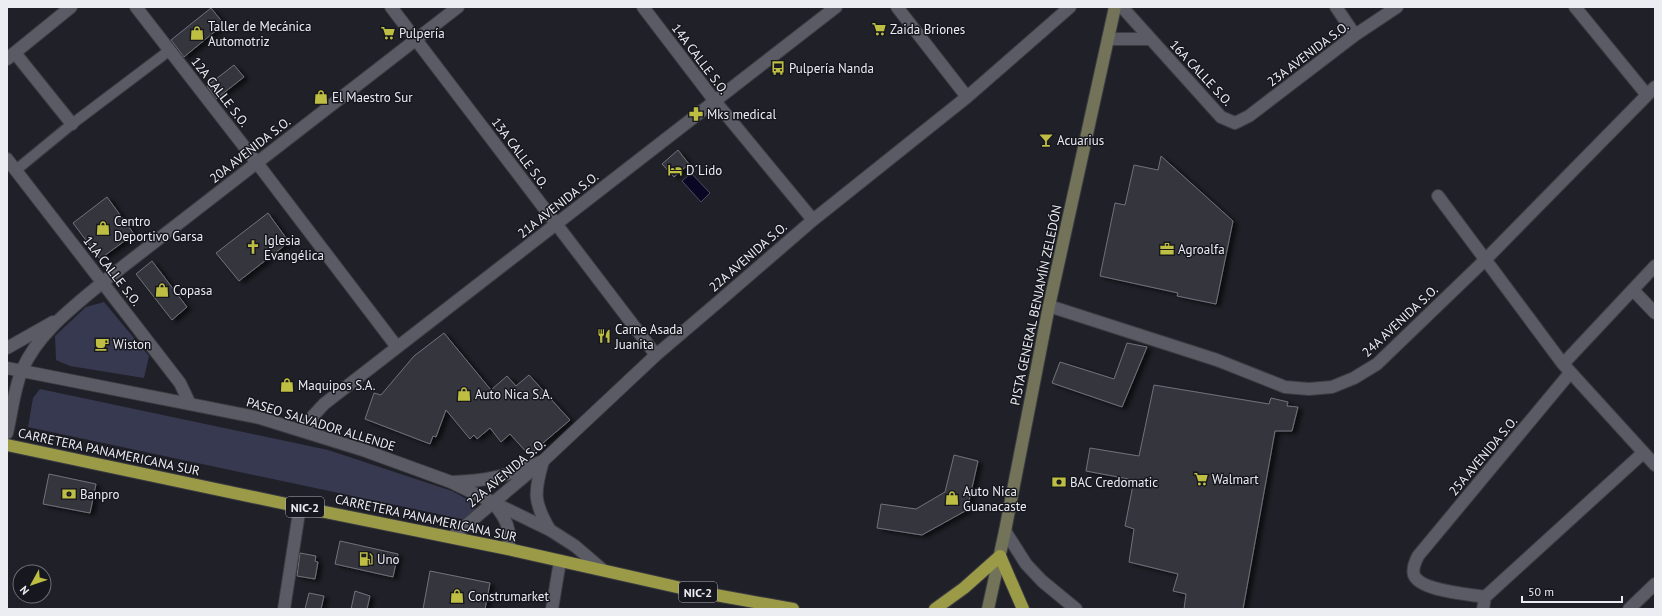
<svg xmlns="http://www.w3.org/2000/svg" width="1662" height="616" viewBox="0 0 1662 616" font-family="'PT Sans',sans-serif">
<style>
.green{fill:#373950}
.water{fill:#090724;stroke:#4d4c62}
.building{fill:#35363e;stroke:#70717b;filter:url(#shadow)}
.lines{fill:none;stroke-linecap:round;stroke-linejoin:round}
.pedestrian-casing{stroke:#3c3c42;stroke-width:12}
.minor-casing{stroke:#3c3c42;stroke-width:14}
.tertiary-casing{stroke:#3c3c42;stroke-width:14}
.secondary-casing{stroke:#3c3c42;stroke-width:14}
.trunk-casing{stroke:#3c3c42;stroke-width:14}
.pedestrian{stroke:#5a5b64;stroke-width:10}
.minor{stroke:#5a5b64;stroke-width:12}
.tertiary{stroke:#5a5b64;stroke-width:12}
.secondary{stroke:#727359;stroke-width:12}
.trunk{stroke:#9b9b47;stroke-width:12}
.labels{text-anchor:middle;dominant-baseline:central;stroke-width:3;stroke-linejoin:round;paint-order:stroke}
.shield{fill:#17171f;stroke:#acadb3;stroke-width:1}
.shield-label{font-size:12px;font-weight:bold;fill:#ecedf2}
.poi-label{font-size:13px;fill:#ecedf2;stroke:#17171f;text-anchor:start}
.street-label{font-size:13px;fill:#ecedf2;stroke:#17171f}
</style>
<defs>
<filter id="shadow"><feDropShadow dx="4.5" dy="2.5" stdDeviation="2" flood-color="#0009"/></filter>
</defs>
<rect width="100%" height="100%" fill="#202128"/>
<path class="green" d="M104 302 149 356 144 378 70 366 56 360 55 336 86 307Z
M40 389 328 450 452 491 474 503 475 513 466 520 28 427 33 398Z"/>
<path class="water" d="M691 173 710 193 701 202 682 181Z"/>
<path class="building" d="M211 8 224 24 184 57 171 40Z
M234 65 244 77 216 99 207 86Z
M678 150 689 164 674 177 662 164Z
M1161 156 1233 221 1216 304 1177 296 1178 293 1100 276 1115 203 1125 205 1134 165 1158 170Z
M107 197 134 234 100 259 73 223Z
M268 213 289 242 239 281 216 253Z
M152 261 187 307 172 320 136 274Z
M444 333 491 390 507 376 516 386 529 375 570 420 529 455 510 434 501 442 490 428 477 439 474 435 470 439 446 410 436 437 433 436 430 444 365 419 374 393 381 395 414 356Z
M1127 343 1147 347 1122 407 1052 383 1060 362 1114 379Z
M1154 385 1269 404 1271 398 1288 402 1287 406 1298 407 1292 431H1275L1243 609H1184L1186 594 1173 591 1178 574 1129 562 1134 529 1125 526 1134 480 1086 471 1090 448 1139 456Z
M954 455 978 461 967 510 922 535 877 528 881 504 916 509 945 492Z
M49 474 96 484 90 513 43 504Z
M340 541 398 554 393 577 335 564Z
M300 553 316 556 315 561 318 562 315 579 297 576Z
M430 571 490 583 485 609H423Z
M355 591 370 596 367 609H351Z
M309 593 324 596 321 609H305Z"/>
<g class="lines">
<defs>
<path id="pedestrian" d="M16 170 72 124 170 50"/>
<path id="minor" d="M136 7 257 163 397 347
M391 7 656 355
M643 7 714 100 813 220
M897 7 967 97
M1122 7 1221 117 1235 123 1249 116 1355 35 1397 7
M1336 7 1355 35
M1575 7 1647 95
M1108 39H1150
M15 53 72 124
M7 59 71 7
M7 159 180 383 190 404
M1438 196 1563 364 1655 465
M1633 290 1655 313
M1049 306 1217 360 1285 387 1309 389 1332 387 1354 378 1377 364 1484 261 1655 87
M1563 364 1655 266
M303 431 313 416 324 404 836 7
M1005 531 1026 564 1042 581 1076 609
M452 537 543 461 656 355 717 303 813 220 967 97 1070 7
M1485 597C1469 594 1420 591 1414 575 1412 569 1415 562 1418 556L1570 373
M284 609 300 506
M552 609 560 561
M1483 609 1485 597 1643 453
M1629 609 1655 584"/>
<path id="tertiary" d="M7 348 53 322
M7 368 260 418 363 450 451 482 550 530 575 546 603 570
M7 433C12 412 14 389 22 370 38 333 73 307 103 282L458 7
M543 461C534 492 533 502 550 530
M453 482C489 481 510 475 543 461
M495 505C506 519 512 530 508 549"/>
<path id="secondary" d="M988 609 1005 531 1049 306 1115 7"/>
<path id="trunk" d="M7 445 315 510 508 549 699 592 793 609
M935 609 964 588 1000 556 1023 609"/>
</defs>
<use href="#pedestrian" class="pedestrian-casing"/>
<use href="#minor" class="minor-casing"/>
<use href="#tertiary" class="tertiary-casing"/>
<use href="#secondary" class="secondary-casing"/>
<use href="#trunk" class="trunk-casing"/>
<use href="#pedestrian" class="pedestrian"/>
<use href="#minor" class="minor"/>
<use href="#tertiary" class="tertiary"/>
<use href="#secondary" class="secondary"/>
<use href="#trunk" class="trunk"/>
</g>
<defs>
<symbol id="supermarket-bare" viewBox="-9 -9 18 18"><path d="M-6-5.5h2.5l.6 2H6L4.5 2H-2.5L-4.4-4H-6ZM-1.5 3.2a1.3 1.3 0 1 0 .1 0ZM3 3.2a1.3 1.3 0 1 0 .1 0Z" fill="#bebf42" stroke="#17171f" stroke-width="2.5" paint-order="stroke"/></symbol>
<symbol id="shop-bare" viewBox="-9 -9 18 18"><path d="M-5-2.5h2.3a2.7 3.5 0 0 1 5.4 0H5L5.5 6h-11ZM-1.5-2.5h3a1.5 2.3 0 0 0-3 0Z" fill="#bebf42" stroke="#17171f" stroke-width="2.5" paint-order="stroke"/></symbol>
<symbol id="bus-bare" viewBox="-9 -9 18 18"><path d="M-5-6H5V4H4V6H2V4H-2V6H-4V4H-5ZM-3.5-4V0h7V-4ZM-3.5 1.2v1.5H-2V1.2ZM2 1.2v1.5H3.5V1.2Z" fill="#bebf42" stroke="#17171f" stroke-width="2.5" paint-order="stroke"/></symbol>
<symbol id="pharmacy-bare" viewBox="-9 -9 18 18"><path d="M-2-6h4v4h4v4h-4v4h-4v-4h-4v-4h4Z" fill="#bebf42" stroke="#17171f" stroke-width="2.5" paint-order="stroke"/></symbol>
<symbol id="bar-bare" viewBox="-9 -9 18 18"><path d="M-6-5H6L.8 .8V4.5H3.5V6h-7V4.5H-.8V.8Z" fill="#bebf42" stroke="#17171f" stroke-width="2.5" paint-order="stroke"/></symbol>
<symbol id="hotel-bare" viewBox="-9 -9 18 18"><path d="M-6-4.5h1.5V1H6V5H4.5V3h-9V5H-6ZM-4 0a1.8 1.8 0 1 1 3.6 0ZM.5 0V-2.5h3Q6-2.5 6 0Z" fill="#bebf42" stroke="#17171f" stroke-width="2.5" paint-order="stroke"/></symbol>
<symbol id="church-bare" viewBox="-9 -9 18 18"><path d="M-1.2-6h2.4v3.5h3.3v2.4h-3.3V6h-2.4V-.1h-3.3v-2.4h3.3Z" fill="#bebf42" stroke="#17171f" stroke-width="2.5" paint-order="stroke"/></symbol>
<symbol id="office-bare" viewBox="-9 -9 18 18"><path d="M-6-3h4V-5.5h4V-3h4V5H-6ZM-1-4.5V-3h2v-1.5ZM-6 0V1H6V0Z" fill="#bebf42" stroke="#17171f" stroke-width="2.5" paint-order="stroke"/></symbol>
<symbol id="restaurant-bare" viewBox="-9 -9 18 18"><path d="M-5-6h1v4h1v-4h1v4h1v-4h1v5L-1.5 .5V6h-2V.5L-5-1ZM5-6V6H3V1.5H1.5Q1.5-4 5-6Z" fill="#bebf42" stroke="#17171f" stroke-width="2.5" paint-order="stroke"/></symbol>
<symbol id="cafe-bare" viewBox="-9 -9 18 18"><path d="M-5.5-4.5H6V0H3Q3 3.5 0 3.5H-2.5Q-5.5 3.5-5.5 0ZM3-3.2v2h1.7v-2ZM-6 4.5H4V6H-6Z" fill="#bebf42" stroke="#17171f" stroke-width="2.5" paint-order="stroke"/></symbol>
<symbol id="bank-bare" viewBox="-9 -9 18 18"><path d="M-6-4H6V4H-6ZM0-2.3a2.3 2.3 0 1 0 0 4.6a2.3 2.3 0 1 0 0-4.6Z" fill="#bebf42" stroke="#17171f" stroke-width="2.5" paint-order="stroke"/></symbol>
<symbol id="fuel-bare" viewBox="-9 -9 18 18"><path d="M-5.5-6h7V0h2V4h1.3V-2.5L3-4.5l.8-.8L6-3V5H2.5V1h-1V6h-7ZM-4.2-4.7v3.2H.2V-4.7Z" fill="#bebf42" stroke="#17171f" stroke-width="2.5" paint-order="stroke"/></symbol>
</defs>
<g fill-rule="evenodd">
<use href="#supermarket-bare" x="869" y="19" width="20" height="20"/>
<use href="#shop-bare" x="187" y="23" width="20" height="20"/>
<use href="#supermarket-bare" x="378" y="23" width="20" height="20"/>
<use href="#bus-bare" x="768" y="58" width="20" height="20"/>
<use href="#shop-bare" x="311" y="87" width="20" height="20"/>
<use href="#pharmacy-bare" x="686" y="104" width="20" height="20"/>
<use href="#bar-bare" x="1036" y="130" width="20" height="20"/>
<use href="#hotel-bare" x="665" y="160" width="20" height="20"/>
<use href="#shop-bare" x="93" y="218" width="20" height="20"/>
<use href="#church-bare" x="243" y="237" width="20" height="20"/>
<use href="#office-bare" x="1157" y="239" width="20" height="20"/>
<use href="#shop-bare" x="152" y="280" width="20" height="20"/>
<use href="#restaurant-bare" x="594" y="326" width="20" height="20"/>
<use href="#cafe-bare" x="92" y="334" width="20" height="20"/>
<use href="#shop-bare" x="277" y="375" width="20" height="20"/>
<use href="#shop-bare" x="454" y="384" width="20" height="20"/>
<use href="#supermarket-bare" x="1191" y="469" width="20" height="20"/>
<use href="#bank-bare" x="1049" y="472" width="20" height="20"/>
<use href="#bank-bare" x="59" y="484" width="20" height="20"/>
<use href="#shop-bare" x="942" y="488" width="20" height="20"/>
<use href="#fuel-bare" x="356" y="549" width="20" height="20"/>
<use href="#shop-bare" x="447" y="586" width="20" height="20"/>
</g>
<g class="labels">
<g class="shield">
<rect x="286" y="497" width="38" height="20" rx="3"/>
<rect x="679" y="582" width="38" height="20" rx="3"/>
</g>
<g class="shield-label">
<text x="305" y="507">NIC-2</text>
<text x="698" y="592">NIC-2</text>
</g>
<g class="poi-label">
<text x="208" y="26">Taller de Mecánica<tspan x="208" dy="15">Automotriz</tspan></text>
<text x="890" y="29">Zaida Briones</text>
<text x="399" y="33">Pulpería</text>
<text x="789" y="68">Pulpería Nanda</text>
<text x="332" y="97">El Maestro Sur</text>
<text x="707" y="114">Mks medical</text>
<text x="1057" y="140">Acuarius</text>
<text x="686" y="170">D´Lido</text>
<text x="114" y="221">Centro<tspan x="114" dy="15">Deportivo Garsa</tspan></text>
<text x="264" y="240">Iglesia<tspan x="264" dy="15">Evangélica</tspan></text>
<text x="1178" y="249">Agroalfa</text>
<text x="173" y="290">Copasa</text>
<text x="615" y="329">Carne Asada<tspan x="615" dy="15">Juanita</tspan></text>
<text x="113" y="344">Wiston</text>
<text x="298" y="385">Maquipos S.A.</text>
<text x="475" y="394">Auto Nica S.A.</text>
<text x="1212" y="479">Walmart</text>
<text x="1070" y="482">BAC Credomatic</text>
<text x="963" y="491">Auto Nica<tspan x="963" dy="15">Guanacaste</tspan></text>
<text x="80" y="494">Banpro</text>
<text x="377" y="559">Uno</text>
<text x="468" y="596">Construmarket</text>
</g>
<g class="street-label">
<text transform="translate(1308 54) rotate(-37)">23A AVENIDA S.O.</text>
<text transform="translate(700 59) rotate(53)">14A CALLE S.O.</text>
<text transform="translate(1201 73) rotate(47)">16A CALLE S.O.</text>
<text transform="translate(220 92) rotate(52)">12A CALLE S.O.</text>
<text transform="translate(250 150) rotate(-38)">20A AVENIDA S.O.</text>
<text transform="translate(520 153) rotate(53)">13A CALLE S.O.</text>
<text transform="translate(558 205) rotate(-38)">21A AVENIDA S.O.</text>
<text transform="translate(748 257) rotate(-41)">22A AVENIDA S.O.</text>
<text transform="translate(112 271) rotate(52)">11A CALLE S.O.</text>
<text transform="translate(1036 305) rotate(-78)">PISTA GENERAL BENJAMÍN ZELEDÓN</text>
<text transform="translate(1400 321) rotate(-43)">24A AVENIDA S.O.</text>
<text transform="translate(321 424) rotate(17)">PASEO SALVADOR ALLENDE</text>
<text transform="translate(109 452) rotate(12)">CARRETERA PANAMERICANA SUR</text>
<text transform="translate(1483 456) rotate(-50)">25A AVENIDA S.O.</text>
<text transform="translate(506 473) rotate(-40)">22A AVENIDA S.O.</text>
<text transform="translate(426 518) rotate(12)">CARRETERA PANAMERICANA SUR</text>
</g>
</g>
<rect width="1662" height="616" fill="none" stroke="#ecedf2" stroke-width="16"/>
<g transform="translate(32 584) rotate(230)"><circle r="19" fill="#17171f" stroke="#6c6d73"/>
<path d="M0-3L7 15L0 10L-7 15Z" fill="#bebf42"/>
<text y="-6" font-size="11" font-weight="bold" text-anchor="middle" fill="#ecedf2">N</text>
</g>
<path d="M1522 596v6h100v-6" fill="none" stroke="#ecedf2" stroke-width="2"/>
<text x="1528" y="596" font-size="12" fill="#ecedf2" stroke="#17171f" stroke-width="3" paint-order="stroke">50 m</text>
</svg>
